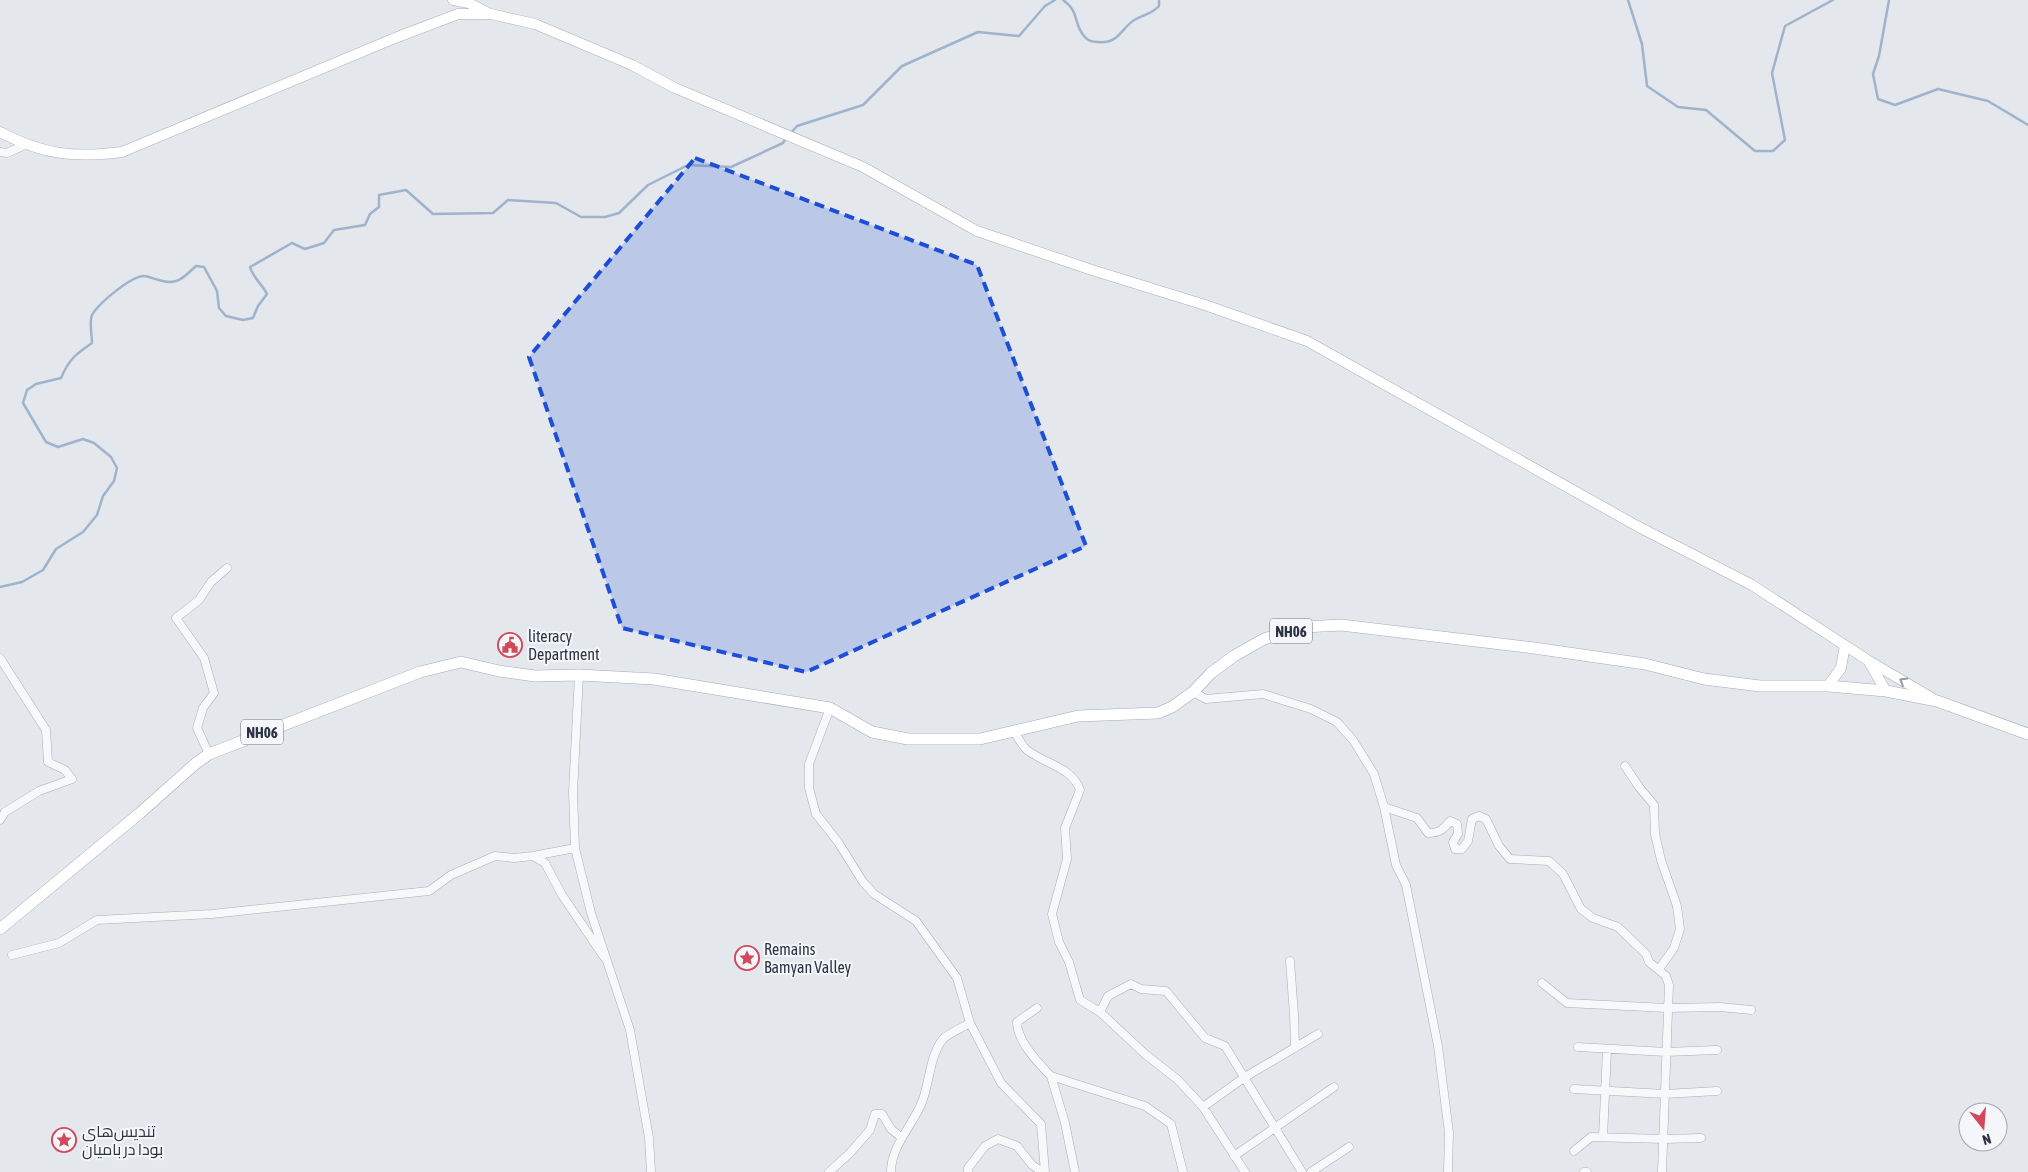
<svg xmlns="http://www.w3.org/2000/svg" width="2028" height="1172" viewBox="0 0 2028 1172" font-family="'Asap Condensed',Cairo,sans-serif">
<style>
.lines{fill:none;stroke-linecap:round;stroke-linejoin:round}
.stream{stroke:#9fb4cc;stroke-width:2.5}
.street-casing{stroke:#a9aeb7;stroke-width:9}
.secondary-casing{stroke:#a9aeb7;stroke-width:11}
.primary-casing{stroke:#a3abb8;stroke-width:12}
.street{stroke:#f7f8fa;stroke-width:8}
.secondary{stroke:#fff;stroke-width:10}
.primary{stroke:#fff;stroke-width:11}
.oneway{stroke:#959aa2}
.marked{fill:#1d4ed8;fill-opacity:0.2;stroke:#1d4ed8;stroke-width:4;stroke-dasharray:10 6;stroke-linejoin:round}
.labels{text-anchor:middle;dominant-baseline:central;stroke-width:4;stroke-linejoin:round;paint-order:stroke}
.shield{fill:#f4f6f9;stroke:#676e7b;stroke-width:1}
.shield-label{font-size:15px;font-weight:bold;fill:#2b3445}
.poi-label{font-size:16px;fill:#2b3445;stroke:#f4f6f9;text-anchor:start}
</style>
<rect width="100%" height="100%" fill="#e4e7ec"/>
<g class="lines">
<path class="stream" d="M1063 0C1080 12 1073 23 1084 36 1087 40 1093 42 1098 42 1120 44 1121 27 1136 19 1145 14 1152 14 1159 6V0
M1628 0 1642 44 1647 86 1678 107 1706 110 1755 151H1773L1785 140 1772 73 1785 26 1833 0
M1889 0 1879 56 1873 74 1878 99 1895 105 1938 89 1988 101 2028 125
M790 134 797 126 863 105 902 66 978 32 1019 36 1045 6 1055 0
M0 587 22 582 43 570 56 549 83 532 97 515 103 496 114 481 117 468 111 457 94 443 83 439 58 447 46 442 23 403 27 390 36 384 61 378C69 359 76 354 92 343 92 335 89 322 92 315 98 304 131 276 144 276 148 276 154 279 159 280 177 286 183 278 196 266L204 267 217 291 219 308 226 316 243 320 253 318 258 306 267 294C262 284 253 278 250 267L292 243 305 249 324 243 334 230 365 225 370 214 379 207V195L406 190 433 214 493 213 508 200 556 203 581 217H605L619 213 648 185 688 165 731 167 783 143 786 138"/>
<defs>
<path id="street" d="M0 152 7 153 25 145
M0 658 46 730 48 762 65 770 72 779 39 791 5 812 0 820
M579 675 573 792 575 848 591 913 630 1030 649 1138 651 1172
M1193 692 1206 699 1263 694 1311 709 1337 722 1353 740 1374 774 1384 807 1396 865 1406 885 1438 1046 1449 1133 1448 1172
M830 708 809 764V788L816 814 838 842 863 882 874 894 916 921 957 978 970 1023 1001 1083 1041 1124 1045 1172
M1014 731C1018 737 1022 746 1027 750 1045 764 1072 767 1080 790L1065 828 1067 859 1052 914 1059 942 1069 962 1080 1000 1100 1012 1145 1054 1178 1080 1203 1107 1245 1172
M209 754 197 728 203 708 214 693 204 658 176 618 199 600 211 582 227 568
M1625 766 1639 787 1654 805 1655 834 1661 860 1677 906 1680 929 1674 948 1659 969
M1384 807 1417 818 1428 833C1439 833 1443 830 1450 821L1457 824 1458 834 1453 842 1455 849H1462L1468 841 1472 819 1479 816 1486 819 1499 846 1510 859 1549 861 1563 874 1581 909 1593 918 1618 927 1646 954 1649 962 1666 976 1669 985 1662 1172
M533 856 575 848
M12 955 59 943 97 920 212 914 429 891 451 875 495 856 514 858 533 856 545 863 562 895 604 957
M1290 961 1294 1015 1295 1048
M1542 983 1567 1003 1667 1008 1720 1007 1751 1010
M1037 1008 1017 1022C1017 1041 1038 1063 1051 1076L1145 1106 1171 1124 1183 1172
M1100 1012 1108 996 1131 984 1141 989 1166 991 1205 1038 1225 1046 1302 1172
M1578 1047 1666 1052 1717 1050
M1051 1076 1065 1123 1075 1172
M1574 1089 1665 1094 1717 1091
M1203 1107 1245 1077 1318 1034
M1603 1137 1607 1050
M1574 1151 1591 1137 1664 1139 1701 1138
M1234 1156 1334 1087
M829 1172 849 1154 870 1130 875 1114H882L891 1129 902 1138
M891 1172C891 1146 913 1125 922 1102 930 1082 929 1057 943 1039 949 1033 962 1028 970 1023
M968 1172V1168L985 1146 998 1139 1017 1146 1032 1165 1043 1172
M1311 1172 1349 1147
M1584 1172H1587"/>
<path id="secondary" d="M453 0 469 3 488 13
M0 132C44 155 74 158 122 152L395 38 458 14H491L535 24 632 65 675 88 863 167 977 231 1092 270 1205 305 1307 341 1637 526 1752 585 1869 661 1932 698
M1869 662 1886 691
M1828 686 1841 668 1845 645"/>
<path id="primary" d="M0 929 140 813 195 764 209 754 420 672 461 662 499 671 535 676 579 675 654 679 830 708 872 732 908 739H980L1078 716 1158 713 1172 707 1193 692 1211 673 1234 656 1264 639 1304 627 1341 625 1534 648 1645 664 1704 679 1760 686H1828L1886 691 1937 701 2028 734"/>
</defs>
<use href="#street" class="street-casing"/>
<use href="#secondary" class="secondary-casing"/>
<use href="#primary" class="primary-casing"/>
<use href="#street" class="street"/>
<use href="#secondary" class="secondary"/>
<use href="#primary" class="primary"/>
</g>
<defs><path id="oneway-chevron" d="M-2-3.5L2.5 0L-2 3.5" fill="none" stroke-width="1.6" stroke-linecap="round" stroke-linejoin="round" transform="scale(1.25)"/></defs>
<use class="oneway" href="#oneway-chevron" transform="translate(1903 681) rotate(-149)"/>
<path class="marked" d="M695 158 977 265 1086 546 806 672 622 628 529 357Z"/>
<defs>
<symbol id="civic-ring" viewBox="-11 -11 22 22"><circle r="9.5" fill="#f4f6f9" stroke="#d1495b" stroke-width="1.5"/><path d="M-.6-6.5H3V-4.5H.6V-3L4-1V1h2V6H-6V1h2V-1L-.6-3ZM-1.2 2.5V6h2.4V2.5Z" fill="#d1495b"/></symbol>
<symbol id="sight-ring" viewBox="-11 -11 22 22"><circle r="9.5" fill="#f4f6f9" stroke="#d1495b" stroke-width="1.5"/><path d="M0-6L1.8-2.2L6-1.7L2.9 1.2L3.7 5.4L0 3.3L-3.7 5.4L-2.9 1.2L-6-1.7L-1.8-2.2Z" fill="#d1495b"/></symbol>
</defs>
<g fill-rule="evenodd">
<use href="#civic-ring" x="496" y="631" width="28" height="28"/>
<use href="#sight-ring" x="733" y="944" width="28" height="28"/>
<use href="#sight-ring" x="50" y="1126" width="28" height="28"/>
</g>
<g class="labels">
<g class="shield">
<rect x="1270" y="618.5" width="42" height="25" rx="4"/>
<rect x="241" y="719.5" width="42" height="25" rx="4"/>
</g>
<g class="shield-label">
<text x="1291" y="631">NH06</text>
<text x="262" y="732">NH06</text>
</g>
<g class="poi-label">
<text x="528" y="636">literacy<tspan x="528" dy="18">Department</tspan></text>
<text x="764" y="949">Remains<tspan x="764" dy="18">Bamyan Valley</tspan></text>
<text x="82" y="1131">تندیس‌های<tspan x="82" dy="18">بودا در بامیان</tspan></text>
</g>
</g>
<g transform="translate(1983 1127) rotate(163)"><circle r="24" fill="#f4f6f9" stroke="#a4a8b1"/>
<path d="M0-4L9 19L0 12L-9 19Z" fill="#d1495b"/>
<text y="-8" font-size="14" font-weight="bold" text-anchor="middle" fill="#2b3445">N</text>
</g>
</svg>
